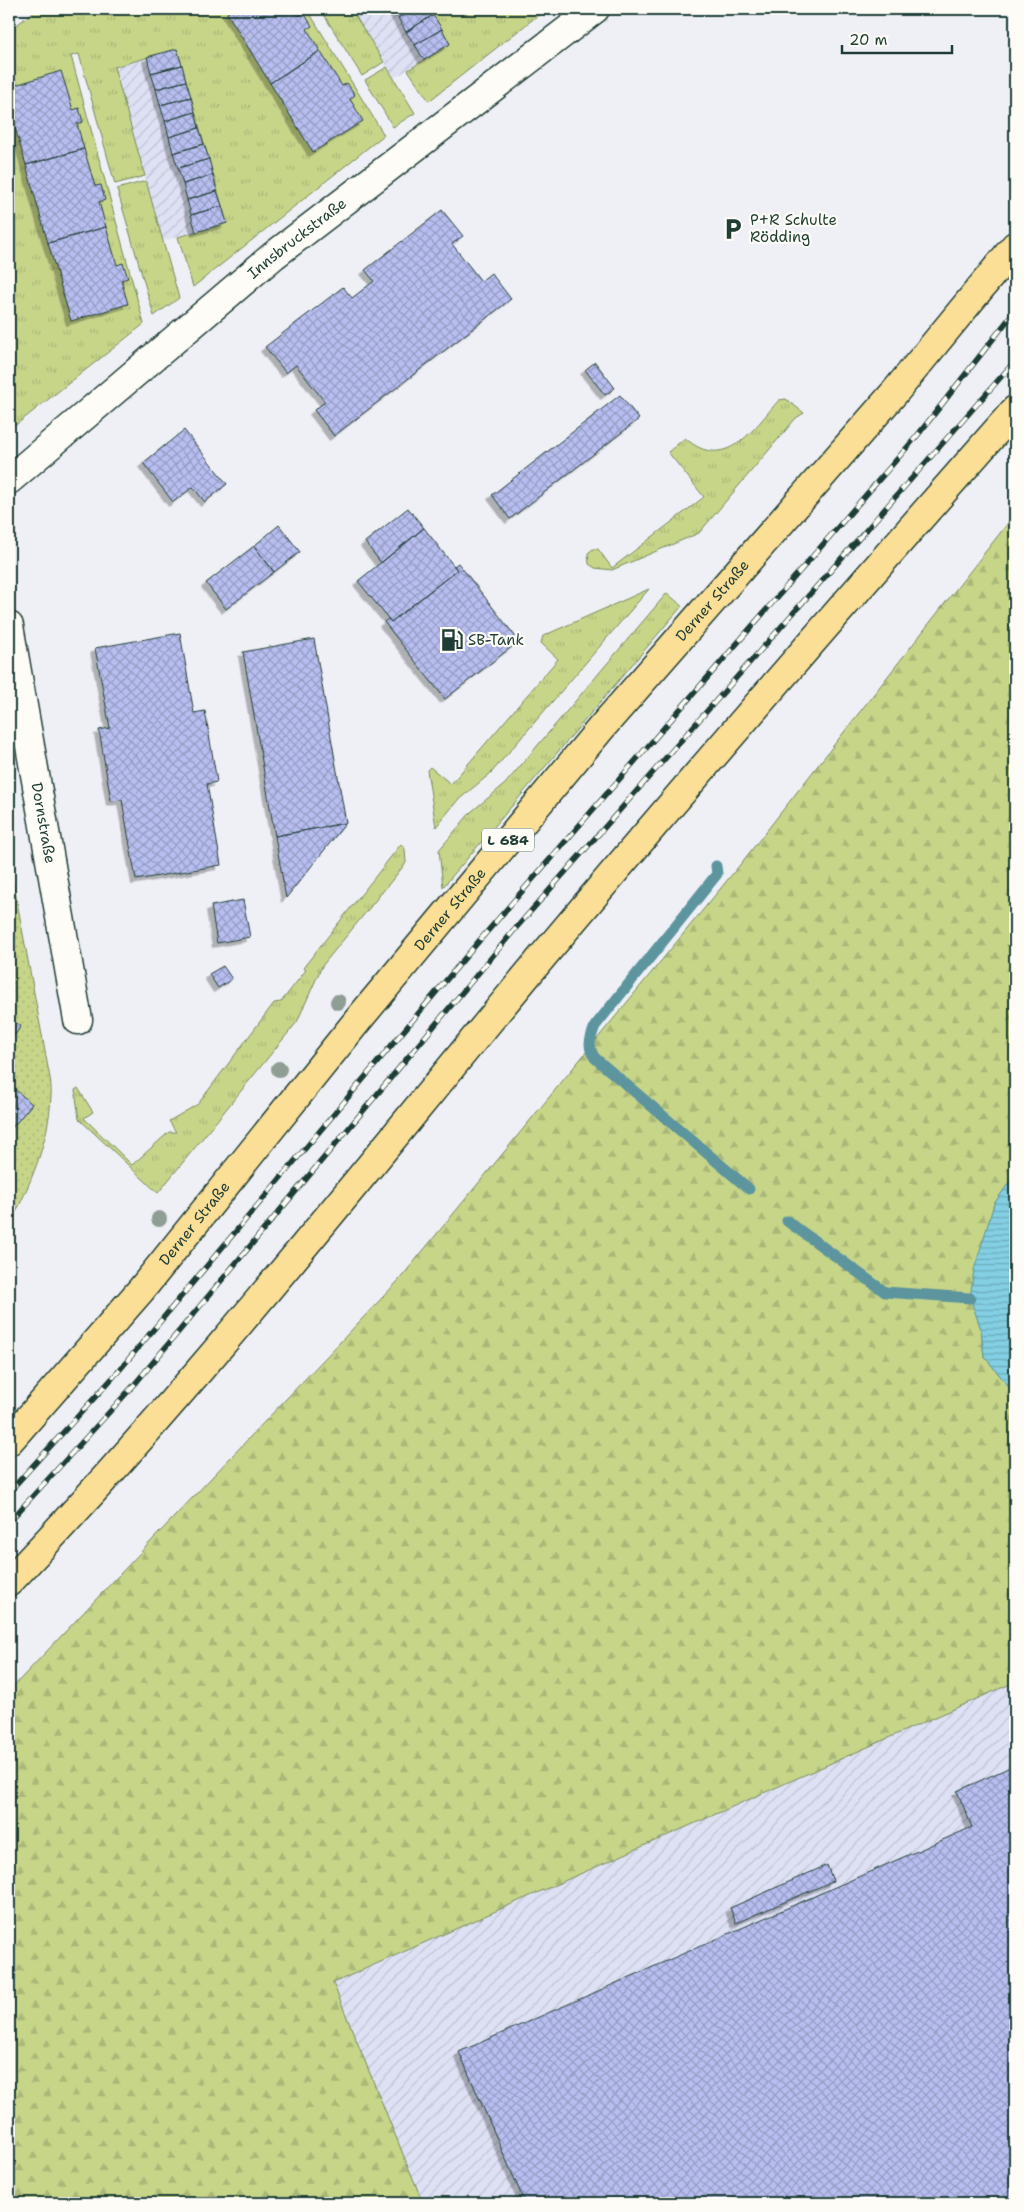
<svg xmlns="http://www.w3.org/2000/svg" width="1024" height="2212" viewBox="0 0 1024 2212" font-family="'Shantell Sans',sans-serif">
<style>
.industrial{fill:url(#industrial-furrows)}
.grass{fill:url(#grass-tufts);stroke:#73895e}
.forest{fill:url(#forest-firs);stroke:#73895e}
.garden{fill:url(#garden-dots);stroke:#73895e}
.water{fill:url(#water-rules);stroke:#5c959e}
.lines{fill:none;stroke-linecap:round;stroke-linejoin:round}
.stream{stroke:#5c959e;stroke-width:11}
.building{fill:url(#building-cross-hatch);stroke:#1f3d34;filter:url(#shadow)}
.street-casing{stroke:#1f3d34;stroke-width:31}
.primary-casing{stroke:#1f3d34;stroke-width:31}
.street{stroke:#fdfcf7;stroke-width:28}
.primary{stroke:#fbdf96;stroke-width:28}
.rail-casing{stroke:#1f3d34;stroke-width:5.5}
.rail{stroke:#fdfcf7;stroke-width:4;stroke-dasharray:11;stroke-linecap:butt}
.tree{fill:#8f9e95}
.labels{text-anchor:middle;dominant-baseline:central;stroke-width:4.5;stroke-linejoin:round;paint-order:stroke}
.shield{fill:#fdfcf7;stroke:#62766e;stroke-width:1}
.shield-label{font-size:14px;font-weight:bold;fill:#1f3d34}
.poi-label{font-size:15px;fill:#1f3d34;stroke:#fdfcf7;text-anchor:start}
.street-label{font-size:15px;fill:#1f3d34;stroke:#fdfcf7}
</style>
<defs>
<pattern id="industrial-furrows" width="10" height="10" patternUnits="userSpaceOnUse" patternTransform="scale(1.25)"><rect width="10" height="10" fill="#dee1f4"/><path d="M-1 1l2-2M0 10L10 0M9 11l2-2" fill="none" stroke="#bec2d2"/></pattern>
<pattern id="grass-tufts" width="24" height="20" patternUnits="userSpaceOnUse" patternTransform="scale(1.25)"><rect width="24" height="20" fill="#c7d589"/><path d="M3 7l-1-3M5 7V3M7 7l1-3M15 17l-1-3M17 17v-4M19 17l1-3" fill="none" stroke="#aab877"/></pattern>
<pattern id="forest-firs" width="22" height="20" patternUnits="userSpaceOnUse" patternTransform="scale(1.25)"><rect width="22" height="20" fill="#c7d589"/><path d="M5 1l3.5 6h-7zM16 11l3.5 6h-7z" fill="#aab877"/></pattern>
<pattern id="garden-dots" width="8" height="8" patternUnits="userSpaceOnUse" patternTransform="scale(1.25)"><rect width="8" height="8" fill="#c7d589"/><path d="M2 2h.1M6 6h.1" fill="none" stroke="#aab877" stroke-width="1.8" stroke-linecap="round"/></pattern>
<pattern id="water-rules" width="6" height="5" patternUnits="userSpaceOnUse" patternTransform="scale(1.25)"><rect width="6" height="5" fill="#84cfe4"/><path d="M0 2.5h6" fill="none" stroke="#6ba9ba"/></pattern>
<pattern id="building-cross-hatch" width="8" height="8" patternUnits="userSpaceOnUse" patternTransform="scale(1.25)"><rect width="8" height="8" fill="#b8bef0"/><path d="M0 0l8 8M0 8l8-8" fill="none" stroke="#959cc3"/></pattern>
<filter id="shadow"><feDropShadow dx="-4.5" dy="4.5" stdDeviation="0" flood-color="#0004"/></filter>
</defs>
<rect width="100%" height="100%" fill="#eff0f6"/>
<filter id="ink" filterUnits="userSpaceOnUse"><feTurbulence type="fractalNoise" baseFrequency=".02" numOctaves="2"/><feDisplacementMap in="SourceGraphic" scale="10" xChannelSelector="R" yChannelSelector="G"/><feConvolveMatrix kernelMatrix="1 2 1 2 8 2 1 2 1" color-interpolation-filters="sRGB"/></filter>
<g filter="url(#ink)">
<path class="industrial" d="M351 9H429L450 44 394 78Z
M177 49 227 223 163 241 114 67Z
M1015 1682V2203H423L333 1983Z"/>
<path class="grass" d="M37 9H307L384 135 193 287 178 237 227 223 177 49 114 67 145 176 115 184 79 54 71 56 144 324 17 424 9 426V31Z
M328 9H351L384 62 362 76 322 12Z
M429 9H546L429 101 408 70 450 44Z
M387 67 415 113 393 127 365 80Z
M146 181 179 298 154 316 117 189Z
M786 399 804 413 796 418 699 533 612 570 595 568 589 564 588 553 593 549H598L612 568 704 497 668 452 685 438C726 474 754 428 779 400Z
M649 589 491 773 457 801 436 827 427 770 430 767 451 784 558 659 541 643 543 636Z
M667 593 682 606 443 887 439 850 471 812 505 784Z
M401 844 405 849 406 863 322 966 297 1022 158 1193 79 1119 75 1090 78 1088 93 1112 84 1118 132 1165 169 1132H176L169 1121 198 1104 274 1003 281 1002 306 970 303 968Z"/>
<path class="forest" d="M1015 514V1174L994 1204 970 1297 981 1329 984 1356 1015 1394V1682L333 1983 423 2203H9V1691L399 1280 739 866Z"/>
<path class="garden" d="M9 859 47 1062C49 1073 52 1085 51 1096 49 1144 29 1186 9 1227Z"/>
<path class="water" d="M1015 1174V1394L984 1356 981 1329 970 1298 974 1270 994 1204Z"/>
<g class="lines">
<path class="stream" d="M716 866 717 874 595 1026C590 1039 587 1047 595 1058L749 1189
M787 1221 885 1292 970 1298"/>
</g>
<path class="building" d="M233 9H294L299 16 304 13 312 26 307 29 320 51 270 83 227 13Z
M393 9H413L398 18Z
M413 9H429L433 15 406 32 398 18Z
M433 15 442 29 415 45 406 32Z
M442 29 450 44 424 60 415 45Z
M177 49 182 65 151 73 147 57Z
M320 51 342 86 347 83 355 95 350 99 363 121 313 152 270 83Z
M182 65 186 81 156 89 151 73Z
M61 71 73 110 79 108 83 122 77 124 84 149 26 165 9 107V87Z
M186 81 191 97 160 105 156 89Z
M191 97 195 112 165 121 160 105Z
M195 112 199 128 169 137 165 121Z
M199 128 204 144 173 153 169 137Z
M204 144 209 159 178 168 173 153Z
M84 149 95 186 101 185 105 200 99 202 106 227 48 243 26 165Z
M209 159 213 175 183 184 178 168Z
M213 175 217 191 187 200 183 184Z
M217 191 222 206 191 215 187 200Z
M222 206 227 223 196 232 191 215Z
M442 210 463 236 452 244 481 281 491 273 511 299 334 436 314 410 325 402 296 365 286 373 265 347 343 287 352 298 374 281 365 270Z
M106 227 117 265 123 263 128 278 121 280 128 304 71 321 48 243Z
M595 362 615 388 605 395 585 370Z
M620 395 639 419 510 519 492 495Z
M184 430 227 484 205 502 193 487 173 502 143 463Z
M408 508 424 528 381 563 365 542Z
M279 525 300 552 274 572 254 546Z
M424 528 457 570 391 622 358 581Z
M254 546 274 572 226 609 206 583Z
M458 563 519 641 445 699 384 622 388 619 391 622 457 570 454 566Z
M180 633 194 713 205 711 217 782 207 784 221 865 136 880 122 800 111 801 99 730 110 728 95 648Z
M314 639 346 823 275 836 243 652Z
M346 823 286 898 275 836Z
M243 900 250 937 217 943 211 906Z
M223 966 232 979 218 988 209 974Z
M9 1018 21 1026 9 1044Z
M10 1085 32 1104 12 1128 9 1126Z
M1015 1765V2203H525L459 2052 972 1827 957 1791Z
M827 1865 833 1881 736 1923 730 1908Z"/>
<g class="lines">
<defs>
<g id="street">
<path id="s1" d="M9 480 273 256 595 9"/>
<path id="s2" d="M9 626 78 1020"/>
</g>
<g id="primary">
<path id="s3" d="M9 1441 141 1290 358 1020 602 727 895 392 1015 246"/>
<path d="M9 1582C195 1387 361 1175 533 968 691 779 853 594 1015 410"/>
</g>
</defs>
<use href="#street" class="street-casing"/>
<use href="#primary" class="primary-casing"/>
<use href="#street" class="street"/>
<use href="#primary" class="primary"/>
<defs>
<path id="rail" d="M9 1492 117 1373 479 941 917 436 1015 311
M9 1522 134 1385 516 928 1015 361"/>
</defs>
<use href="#rail" class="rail-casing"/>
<use href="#rail" class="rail"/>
</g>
<g class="tree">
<circle cx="338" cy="1002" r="8"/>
<circle cx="279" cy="1069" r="8"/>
<circle cx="159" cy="1219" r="8"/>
</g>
</g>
<defs>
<symbol id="parking-bare" viewBox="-9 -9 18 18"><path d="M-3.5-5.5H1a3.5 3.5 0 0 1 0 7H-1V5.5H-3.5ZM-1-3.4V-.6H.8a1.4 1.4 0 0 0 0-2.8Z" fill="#1f3d34" stroke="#fdfcf7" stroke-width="2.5" paint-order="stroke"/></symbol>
<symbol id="fuel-bare" viewBox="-9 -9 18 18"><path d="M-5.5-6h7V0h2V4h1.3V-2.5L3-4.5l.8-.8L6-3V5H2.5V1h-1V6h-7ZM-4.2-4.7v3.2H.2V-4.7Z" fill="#1f3d34" stroke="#fdfcf7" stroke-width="2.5" paint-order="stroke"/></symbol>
</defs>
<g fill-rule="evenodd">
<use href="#parking-bare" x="717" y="213" width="32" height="32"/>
<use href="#fuel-bare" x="436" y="624" width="32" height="32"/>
</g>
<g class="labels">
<rect class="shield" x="482" y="828.5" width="52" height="23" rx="4"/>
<g class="shield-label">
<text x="508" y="840">L 684</text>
</g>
<g class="poi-label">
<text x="750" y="220">P+R Schulte<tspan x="750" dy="17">Rödding</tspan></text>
<text x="468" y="640">SB-Tank</text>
</g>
<g class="street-label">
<text stroke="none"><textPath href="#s1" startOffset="376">Innsbruckstraße</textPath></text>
<text stroke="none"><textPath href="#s3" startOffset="1096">Derner Straße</textPath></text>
<text stroke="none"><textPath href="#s2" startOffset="200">Dornstraße</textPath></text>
<text stroke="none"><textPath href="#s3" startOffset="691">Derner Straße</textPath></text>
<text stroke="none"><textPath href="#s3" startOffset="286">Derner Straße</textPath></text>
</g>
</g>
<rect width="1024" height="2212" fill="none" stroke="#fdfcf7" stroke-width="30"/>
<rect x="15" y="15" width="994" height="2182" fill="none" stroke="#1f3d34" stroke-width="2" filter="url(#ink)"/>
<path d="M842 45v8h110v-8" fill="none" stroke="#1f3d34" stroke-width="2.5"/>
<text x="849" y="45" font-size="15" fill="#1f3d34" stroke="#fdfcf7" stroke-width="4" paint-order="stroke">20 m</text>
</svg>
